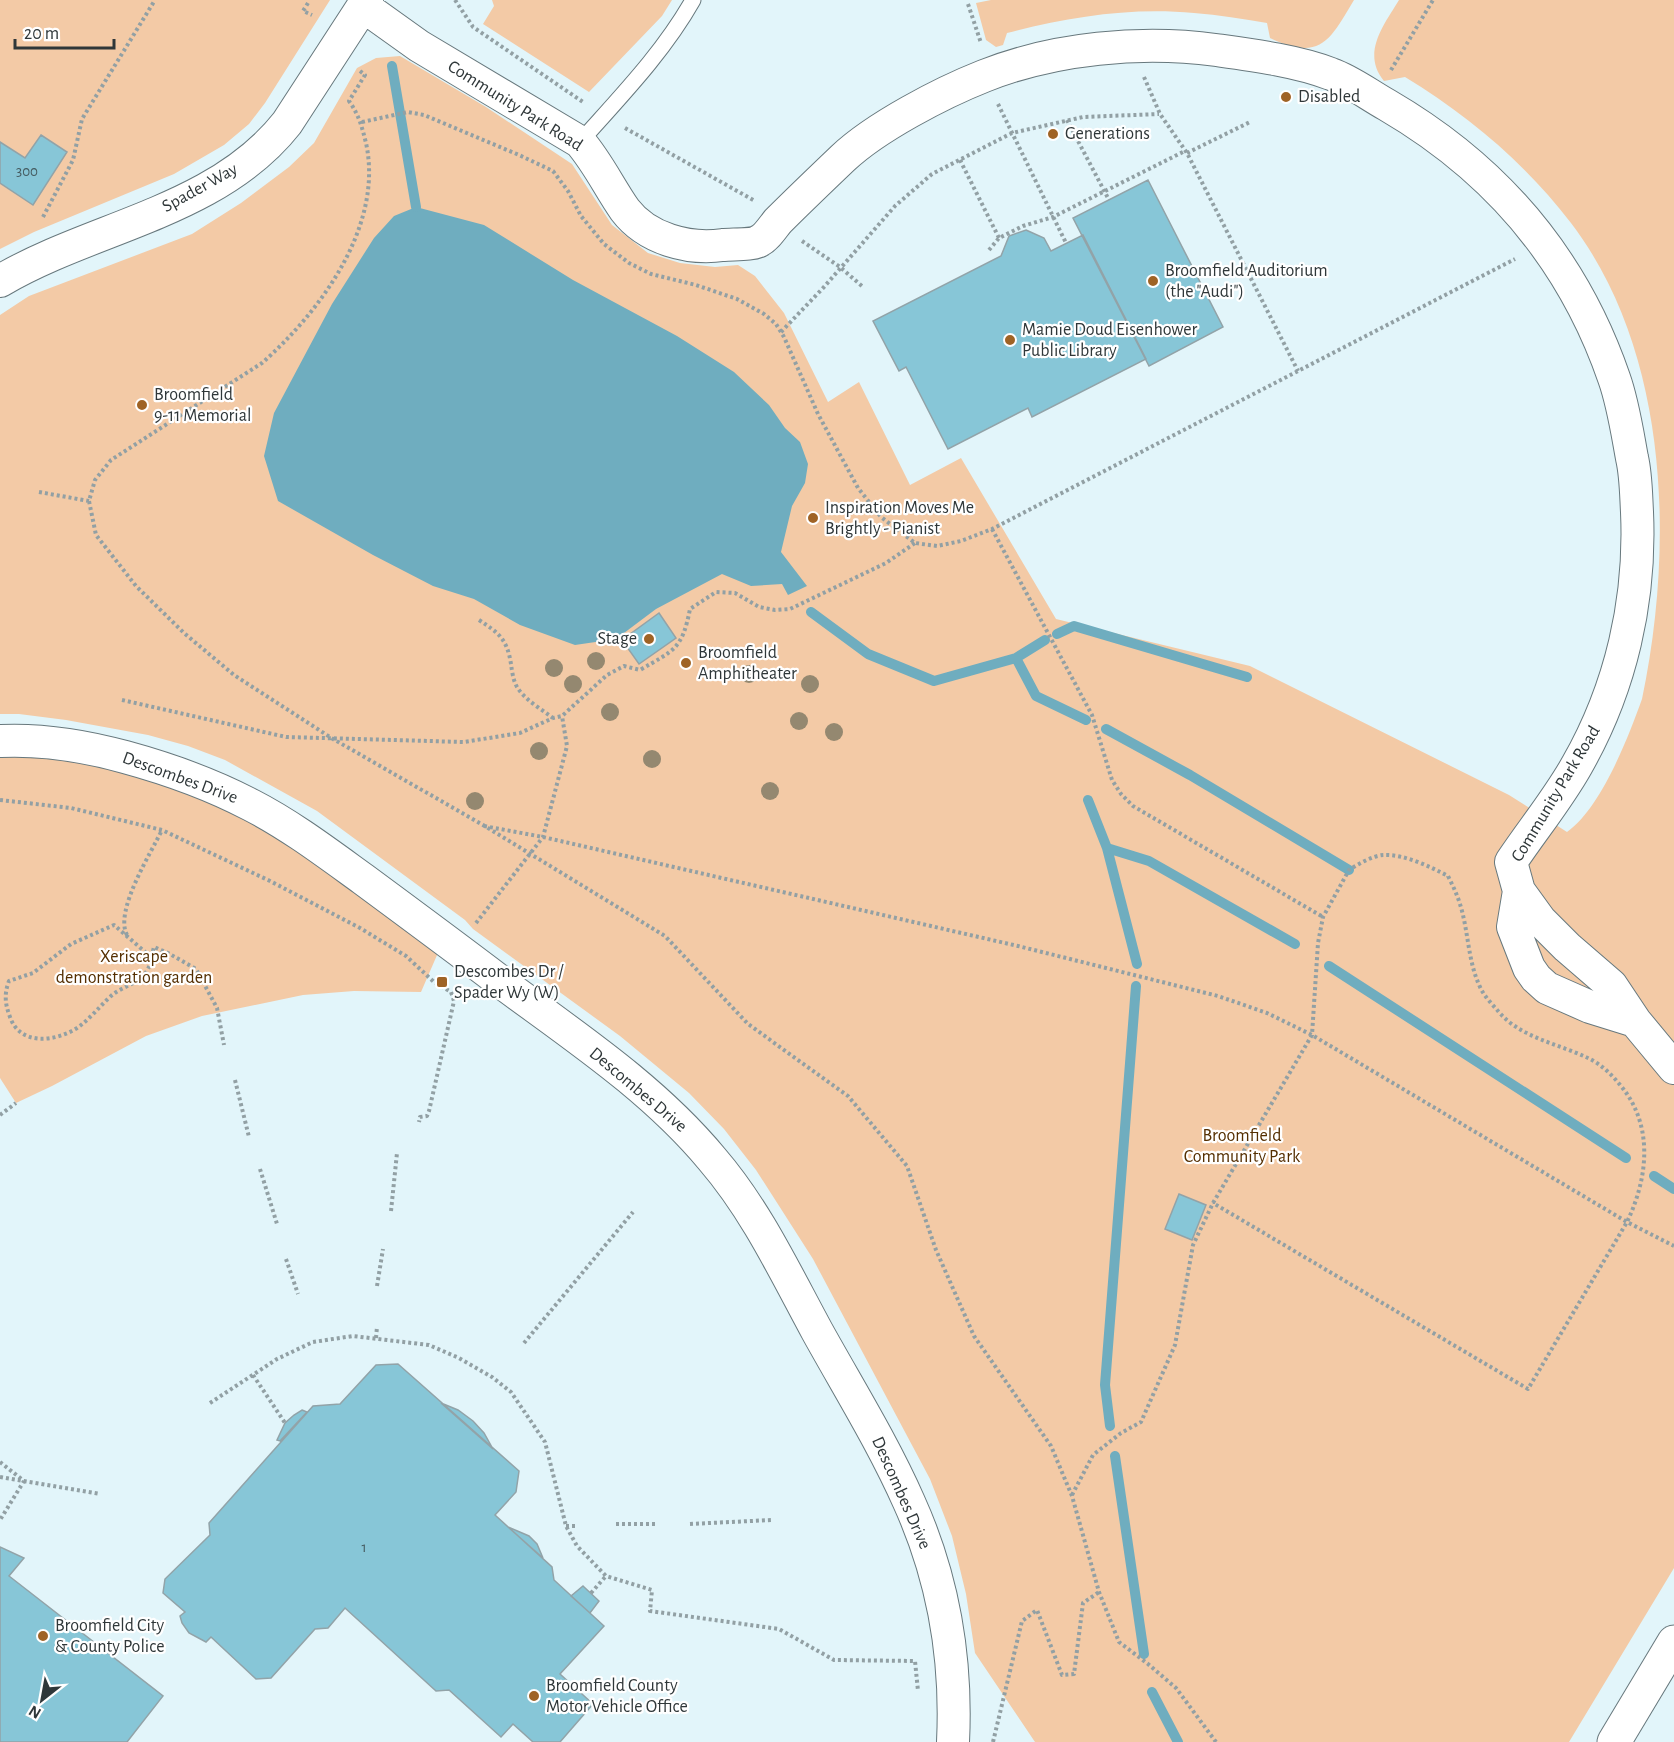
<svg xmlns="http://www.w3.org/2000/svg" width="1674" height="1742" viewBox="0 0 1674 1742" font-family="'Alegreya Sans',sans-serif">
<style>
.green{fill:#f3caa6}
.water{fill:#6fadbf}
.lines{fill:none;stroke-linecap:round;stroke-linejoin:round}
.stream{stroke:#6fadbf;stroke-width:10}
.building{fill:#87c6d7;stroke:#92a3a8;stroke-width:1.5}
.lane-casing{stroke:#67787d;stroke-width:17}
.street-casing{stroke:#67787d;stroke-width:34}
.secondary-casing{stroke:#67787d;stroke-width:35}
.path{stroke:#92a0a4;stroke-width:4;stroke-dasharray:3 3;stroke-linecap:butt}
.lane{stroke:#fff;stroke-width:15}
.street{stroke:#fff;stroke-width:32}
.secondary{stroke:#fff;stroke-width:33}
.tree{fill:#948870}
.poi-dot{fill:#9f6325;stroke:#fff;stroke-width:2}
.labels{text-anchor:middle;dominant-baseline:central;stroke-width:4.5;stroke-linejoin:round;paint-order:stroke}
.number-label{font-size:15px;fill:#455b60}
.poi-label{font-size:18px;fill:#2f3739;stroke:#fff;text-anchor:start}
.street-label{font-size:18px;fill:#2f3739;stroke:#fff}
.park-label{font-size:18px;fill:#542e00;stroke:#fff}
</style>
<rect width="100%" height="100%" fill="#e2f5fa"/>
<path class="green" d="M0 0H330L265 103 249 124 224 145 174 174 34 232 0 249Z
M492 0H672L662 16 589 92 483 24 494 6Z
M991 0H1354C1330 40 1321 62 1270 38L1267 23C1243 19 1219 15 1194 13 1131 7 1068 17 1007 33L1003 45 996 47 986 40 976 3Z
M1399 0H1674V1568L1569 1742H1035L975 1653 966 1594 952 1536 930 1479 813 1259 756 1170 724 1129 689 1093 620 1036 473 929 465 920 317 811 225 760 188 746 148 735 66 720 19 714H0V315L29 296 192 234 241 203 289 167 314 143 357 68 376 58 400 56 486 107 572 164 612 225 648 253 680 263 715 267 738 265 755 276 784 313 828 402 859 382 910 485 961 458 1056 619 1250 666 1509 795 1567 832C1601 808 1628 738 1642 699 1674 546 1670 353 1571 223 1525 163 1469 116 1405 77L1384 81C1361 53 1384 25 1399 0Z
M0 741 209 785 444 939 421 992 354 991 303 995 202 1016 146 1036 52 1086 16 1103 0 1078Z"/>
<path class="water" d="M416 207 484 225 573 280 677 336 734 372 769 405 785 428 800 442 808 464 805 483 792 506 781 552 807 586 788 595 782 584 751 586 722 574 656 609 616 639 575 645 520 625 474 599 433 586 373 555 278 501 264 456 274 413 332 304 374 238 394 216Z"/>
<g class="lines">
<path class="stream" d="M392 66 416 207
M811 612 868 654 934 681 1016 658 1045 640
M1057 634 1074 626 1247 677
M1016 658 1036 696 1086 720
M1106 729 1190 775 1349 870
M1088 800 1107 848 1137 964
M1107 848 1149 861 1295 944
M1329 966 1626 1158
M1654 1176 1674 1189
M1110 1426 1105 1385 1136 986
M1115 1456 1144 1654
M1152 1692 1178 1742"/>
</g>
<path class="building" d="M41 135 67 152 33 205 0 183V142L25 158Z
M1148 180 1223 327 1149 366 1073 218Z
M1026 230 1044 238 1051 251 1083 235 1146 359 1032 417 1028 408 948 449 906 367 899 371 873 321 1001 256 1009 236Z
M659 613 676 638 639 664 622 640Z
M1179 1194 1206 1205 1192 1240 1165 1229Z
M398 1364 519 1471 516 1492 495 1515 552 1567 554 1580 604 1626 560 1674 593 1704 560 1742H533L513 1724 501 1737 449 1690 436 1691 345 1608 328 1628 315 1629 271 1678 256 1679 211 1637 206 1642 189 1633 182 1623 180 1616 185 1612 163 1593 165 1579 210 1535 209 1523 313 1406 340 1404 376 1365Z
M441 1403 458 1410 473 1421 484 1433 493 1449Z
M302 1410 307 1412 280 1441 277 1440 285 1423 294 1415Z
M508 1527 529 1536 537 1544 543 1558Z
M0 1547 24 1558 9 1576 163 1696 127 1742H0Z
M583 1586 599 1601 590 1613 571 1596Z"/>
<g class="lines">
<defs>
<path id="lane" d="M580 142C620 97 663 53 693 0"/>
<path id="street" d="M363 6 419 46 580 142C598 163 609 187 625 210 647 239 689 250 723 245 732 244 753 245 759 241 766 238 773 227 778 221 799 200 821 179 843 158 876 127 941 93 984 76 1054 48 1141 40 1216 50 1252 55 1298 61 1331 74 1351 81 1369 95 1387 105 1495 168 1573 259 1614 378 1623 403 1627 431 1632 458 1636 475 1636 494 1637 512 1641 600 1621 688 1577 765 1558 799 1533 829 1511 862L1519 891 1540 920 1567 947 1611 985 1635 1021 1674 1068
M0 281C93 226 217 212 287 123L367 0
M0 741C42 739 85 746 125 757 169 769 211 784 251 805 290 825 327 853 363 879 409 913 455 947 501 982 574 1036 653 1088 712 1159 756 1210 785 1272 817 1331 848 1387 883 1443 909 1502 943 1577 957 1660 953 1742
M1519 891 1513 927 1529 968 1536 978 1547 988 1590 1007 1635 1021"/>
<path id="secondary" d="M1614 1742 1674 1642"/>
</defs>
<use href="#lane" class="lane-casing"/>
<use href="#street" class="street-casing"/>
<use href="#secondary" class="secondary-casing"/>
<path class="path" d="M455 0 473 27 583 102
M308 3 303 11 312 15
M968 4 981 43
M1391 70 1433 0
M360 71 365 75 349 101C359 115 362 127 366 143 384 226 320 312 262 363L111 460 95 480 89 501 96 535 136 586 184 633 234 675 333 739 483 825 665 936 748 1024 848 1096 907 1166 936 1250 974 1336 1051 1446 1072 1496 1099 1592 1119 1642 1148 1664 1176 1688 1216 1742
M1144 77 1160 114 1187 153 1298 371
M998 104 1066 243
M1067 120 1109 200
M362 122 408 112 424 115 519 155 553 171 568 191 581 216 604 244 629 263 651 274 696 285 737 299 764 314 776 324 784 337 818 414 858 488 881 517 915 543 937 546 961 541 992 529 1515 259
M625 128 755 201
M1187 153 1250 122
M960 160 999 238
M43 217 73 160 82 119 155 0
M802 241 840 267 863 287
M989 250 999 238 1023 226 1053 217 1185 151
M781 332 824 287 895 206 932 174 1012 133 1083 117 1159 114
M39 492 89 501
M992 529 1092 715 1112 780 1121 794 1133 806 1323 917
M479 620C499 633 507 639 511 664 512 671 513 680 517 687 525 700 541 709 553 718
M122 700 286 737 464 742 520 733 553 718 562 716 607 675 624 666 640 670C674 650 682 650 690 609L716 592 735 593 759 607 775 610 790 609 886 563 915 543
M0 800 71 808 162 830 270 881 360 928 406 956 434 982 451 992 454 1001 429 1111 427 1116 420 1117 419 1122
M484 826 543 837 1018 946 1218 996 1267 1013 1312 1035 1627 1222 1674 1246
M476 923 543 837 567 746 562 716
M127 935C114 911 151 853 162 830
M151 957 114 925 71 944 33 973 9 981C4 994 5 1004 10 1017 20 1046 55 1042 77 1028 90 1019 99 1007 111 996 122 986 140 984 148 969 151 963 152 954 154 947L168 953 196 969 217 1008 224 1045
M235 1080 249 1137
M0 1115 16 1103
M260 1169 277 1224
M391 1211 397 1153
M286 1259 298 1294
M377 1286 383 1249
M376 1338 377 1327
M524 1343 633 1212
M253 1375 285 1423
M210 1403 277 1359 313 1342 353 1336 429 1345 459 1358 492 1377 511 1392 545 1442 566 1526 577 1546 606 1576 652 1590 650 1611 779 1629 834 1660 915 1661 918 1691
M0 1462 24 1481 0 1520
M0 1477 100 1494
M1072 1495 1093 1455 1121 1433 1141 1422 1175 1345 1193 1245 1213 1203 1312 1035 1318 943 1323 917 1349 870C1358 864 1374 855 1384 855 1404 854 1431 867 1448 876 1452 884 1456 892 1459 901 1469 930 1467 961 1481 989 1485 997 1492 1004 1498 1011 1520 1038 1560 1044 1590 1059 1602 1065 1612 1075 1621 1086 1654 1126 1648 1178 1627 1222L1528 1389 1213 1203
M616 1524H655
M690 1524 771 1520
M566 1526H578
M591 1593 606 1576
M993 1742 1022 1621 1037 1610 1062 1675 1074 1674 1083 1603 1099 1592"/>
<use href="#lane" class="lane"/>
<use href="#street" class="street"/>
<use href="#secondary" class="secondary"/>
</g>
<g class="tree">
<circle cx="596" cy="661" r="9"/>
<circle cx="554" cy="668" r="9"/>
<circle cx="749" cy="674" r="9"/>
<circle cx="573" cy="684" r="9"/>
<circle cx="810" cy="684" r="9"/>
<circle cx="610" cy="712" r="9"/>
<circle cx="799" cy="721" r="9"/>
<circle cx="834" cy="732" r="9"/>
<circle cx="539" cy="751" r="9"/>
<circle cx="652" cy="759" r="9"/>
<circle cx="770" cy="791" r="9"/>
<circle cx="475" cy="801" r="9"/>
</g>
<g class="poi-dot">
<circle cx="1286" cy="97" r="6"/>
<circle cx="1053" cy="134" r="6"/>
<circle cx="1153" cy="281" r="6"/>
<circle cx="1010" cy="340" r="6"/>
<circle cx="142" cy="405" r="6"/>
<circle cx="813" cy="518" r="6"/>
<circle cx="649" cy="639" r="6"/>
<circle cx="686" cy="663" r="6"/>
<rect x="436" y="976" width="12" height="12" rx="3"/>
<circle cx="43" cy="1636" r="6"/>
<circle cx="534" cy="1696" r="6"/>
</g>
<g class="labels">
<g class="number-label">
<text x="27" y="171">300</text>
<text x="364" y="1547">1</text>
</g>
<g class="poi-label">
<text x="1298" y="97">Disabled</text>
<text x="1065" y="134">Generations</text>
<text x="1165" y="271">Broomfield Auditorium<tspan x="1165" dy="21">(the "Audi")</tspan></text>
<text x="1022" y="330">Mamie Doud Eisenhower<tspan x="1022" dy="21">Public Library</tspan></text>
<text x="154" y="395">Broomfield<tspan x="154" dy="21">9-11 Memorial</tspan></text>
<text x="825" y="508">Inspiration Moves Me<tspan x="825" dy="21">Brightly - Pianist</tspan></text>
<text x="637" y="639" text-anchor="end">Stage</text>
<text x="698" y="653">Broomfield<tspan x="698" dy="21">Amphitheater</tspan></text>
<text x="454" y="972">Descombes Dr /<tspan x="454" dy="21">Spader Wy (W)</tspan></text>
<text x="55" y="1626">Broomfield City<tspan x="55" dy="21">&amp; County Police</tspan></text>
<text x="546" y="1686">Broomfield County<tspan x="546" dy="21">Motor Vehicle Office</tspan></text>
</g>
<g class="street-label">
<text transform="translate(515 106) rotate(32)">Community Park Road</text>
<text transform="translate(200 188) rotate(-29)">Spader Way</text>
<text transform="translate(180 778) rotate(20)">Descombes Drive</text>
<text transform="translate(1556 794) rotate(-59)">Community Park Road</text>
<text transform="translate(638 1090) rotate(40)">Descombes Drive</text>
<text transform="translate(901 1493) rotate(66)">Descombes Drive</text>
</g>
<g class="park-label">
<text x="134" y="957">Xeriscape<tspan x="134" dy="21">demonstration garden</tspan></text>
<text x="1242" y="1136">Broomfield<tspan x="1242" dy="21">Community Park</tspan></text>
</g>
</g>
<g transform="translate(42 1700) rotate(211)" stroke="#ffffff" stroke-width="4.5" paint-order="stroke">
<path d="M0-4.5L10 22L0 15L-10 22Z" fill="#2f3739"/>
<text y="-9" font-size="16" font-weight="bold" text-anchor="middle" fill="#2f3739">N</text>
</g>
<path d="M15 39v9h99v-9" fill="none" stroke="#2f3739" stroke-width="3"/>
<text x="24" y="39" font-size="18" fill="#2f3739" stroke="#ffffff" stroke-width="4.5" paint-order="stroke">20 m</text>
</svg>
